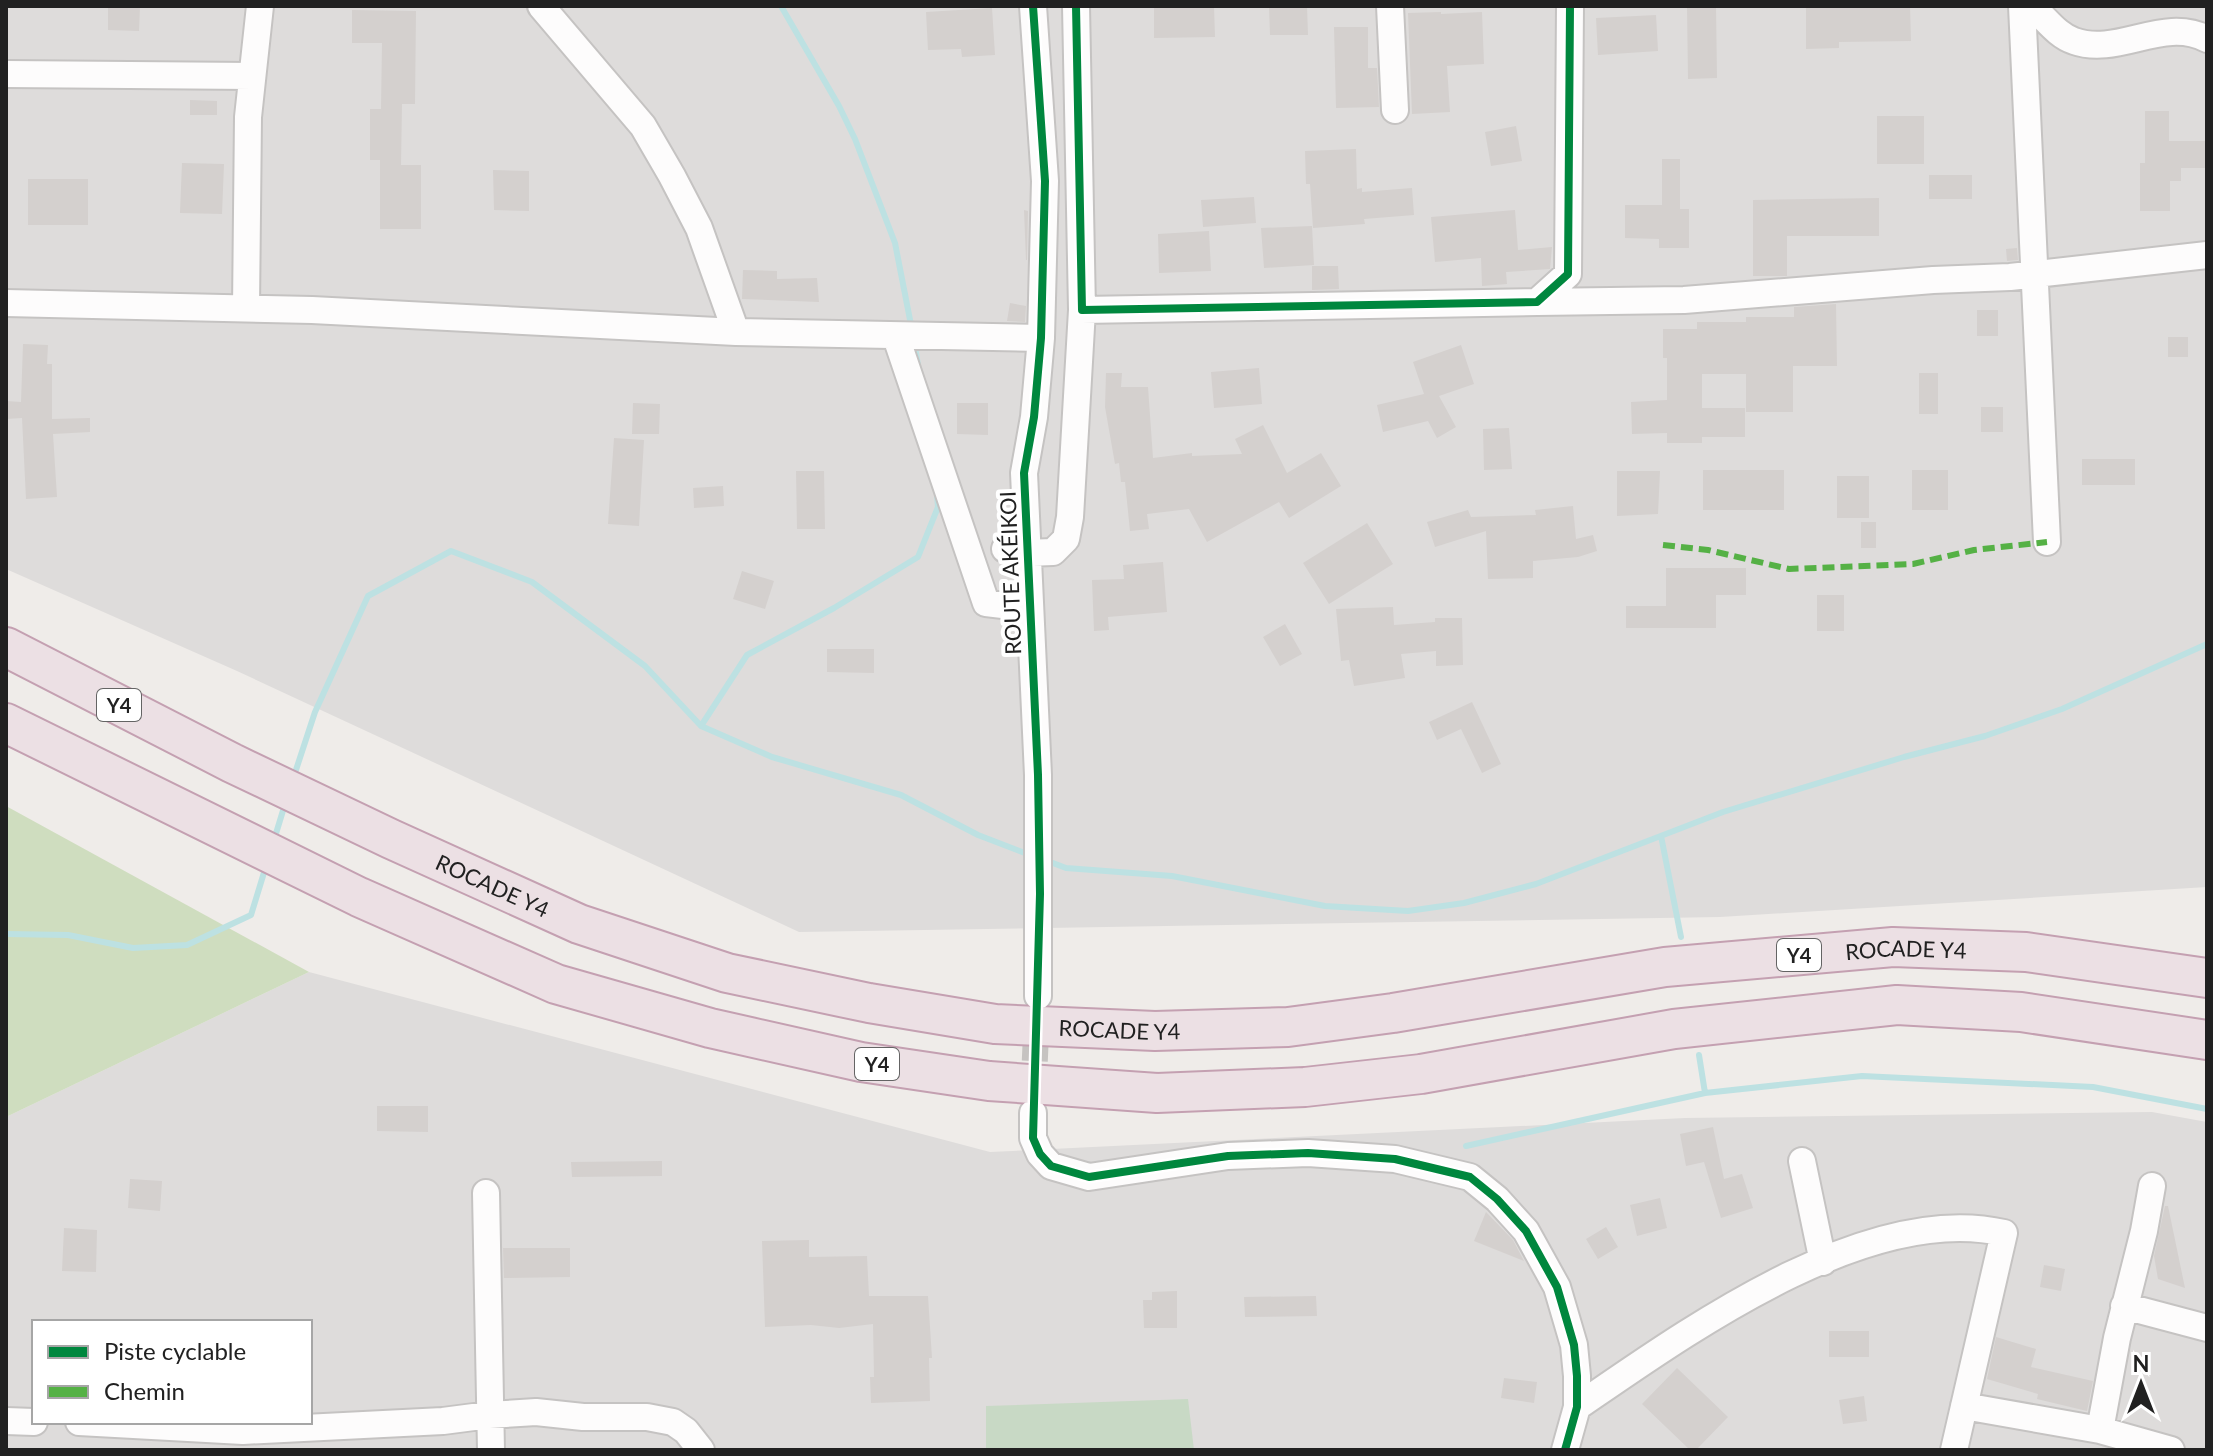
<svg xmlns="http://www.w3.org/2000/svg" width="2213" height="1456" viewBox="0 0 2213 1456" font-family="Lato,sans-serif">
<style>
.residential{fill:#dedcdb;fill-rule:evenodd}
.forest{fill:#cfddbf}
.cemetery{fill:#c8d9c5}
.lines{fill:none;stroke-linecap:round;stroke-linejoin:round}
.stream{stroke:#bde1e2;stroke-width:6}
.building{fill:#d4d0ce}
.minor-tunnel{stroke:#c6c3c1;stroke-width:26;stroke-dasharray:26 13;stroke-linecap:butt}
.minor-casing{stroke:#c5c3c2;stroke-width:30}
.highway-casing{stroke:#c4a0b1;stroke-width:42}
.minor{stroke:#fdfcfc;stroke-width:26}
.highway{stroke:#ece0e4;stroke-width:38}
.quiet{stroke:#55b145;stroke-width:6;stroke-dasharray:12 6;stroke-linecap:butt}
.cycleway-casing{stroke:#fff;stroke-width:13}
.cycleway{stroke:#00873e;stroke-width:8}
.labels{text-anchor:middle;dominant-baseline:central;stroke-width:8;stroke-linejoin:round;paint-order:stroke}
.shield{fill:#fff;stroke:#646464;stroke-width:2}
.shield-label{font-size:20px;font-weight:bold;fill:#212121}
.street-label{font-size:22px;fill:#212121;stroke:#fff}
</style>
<rect width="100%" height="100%" fill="#efece9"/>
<path class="residential" d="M6 6H2207V887L1720 917 799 932 237 671 6 569Z
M309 972 990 1152 1685 1118 2152 1112 2207 1122V1450H6V1117ZM34 1322H310V1422H34Z"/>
<path class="forest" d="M6 806 309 972 6 1117Z"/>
<path class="cemetery" d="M1188 1399 1194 1450H986V1406Z"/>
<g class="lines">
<path class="stream" d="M781 6 839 106 855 139 895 243 912 330
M914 341 918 365
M701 726 747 655 834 608 918 557 938 507 937 495
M293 779 315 712 368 596 451 551 532 582 645 666 701 726 772 757 901 795 978 835 1030 855
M1661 836 1681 937
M274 840 285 804
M1045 860 1066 868 1172 876 1325 906 1408 911 1464 903 1536 884 1723 812 1904 757 1985 736 2062 709 2207 644
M6 934 68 935 133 948 187 945 251 915 266 866
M1699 1055 1705 1093
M1466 1146 1705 1093 1862 1076 2093 1087 2207 1109"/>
</g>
<path class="building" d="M108 6H140L139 31 108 30Z
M1154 6H1214L1215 37 1154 38Z
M1269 6H1307L1308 35H1270Z
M1687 6H1716L1717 78 1688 79Z
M1806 6H1910L1911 41 1839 42V48L1806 49Z
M992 8 995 55 962 57 961 49 928 50 926 12Z
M352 10 416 11 415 104H402L401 165H421V229H380V160H370V109H381L382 43H352Z
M1441 12V14L1482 12 1484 64 1447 66 1450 112 1412 114 1408 13Z
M1656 15 1658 51 1598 55 1596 18Z
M1334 27H1368V68H1377L1379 107 1336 108Z
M190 100 217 101V115H190Z
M2145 111H2169V141H2207V168H2181V181H2170V211H2140V163H2145Z
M1877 116H1924V164H1877Z
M1516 126 1522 161 1491 166 1485 132Z
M1356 149 1357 189 1362 188V192L1412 188 1414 215 1364 219 1365 224 1313 228 1310 184H1306L1305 151Z
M1662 159H1680V209H1689V248H1659V239L1625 238V205H1662Z
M182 163 224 164 222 214 180 213Z
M493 170 529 171V211L494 210Z
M1929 175H1972V199H1929Z
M28 179H88V225H28Z
M1254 197 1256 223 1203 227 1201 200Z
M1879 198V236H1787V276H1753V200Z
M1024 210 1028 211 1027 260H1026Z
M1515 210 1518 250 1552 247 1550 269 1506 272 1507 284 1482 286 1481 258 1435 262 1431 217Z
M1312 226 1314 265 1264 268 1261 228Z
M1209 231 1211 271 1159 273 1158 234Z
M2017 248 2018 260 2007 261 2006 249Z
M1312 266H1338L1339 289 1312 290Z
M743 270 777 271V279L817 278 819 302 742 299Z
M1010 303 1026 306 1025 322 1007 321Z
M1836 304 1837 366H1793V412H1746V374H1702V408H1745V437H1702V443H1667V433L1632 434 1631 402 1667 400V358H1663V329H1697V322H1746V317H1794V307Z
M1977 310H1998V336H1977Z
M2168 337H2188V357H2168Z
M23 344 48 345 47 364H52V419L90 418V432L53 434 57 497 26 499 22 418 6 419V401L21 402Z
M1461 345 1474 384 1439 396 1456 427 1437 438 1428 421 1383 432 1377 405 1424 394 1413 362Z
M1259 368 1262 404 1214 408 1211 372Z
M1106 373H1122L1121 387H1148L1153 458 1192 453V456L1242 454 1235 439 1263 425 1287 473 1321 453 1341 486 1289 518 1279 502 1207 542 1189 509 1147 514 1149 529 1130 531 1125 482H1121L1119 463 1115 464 1105 407Z
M1919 373H1938V414H1919Z
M633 403 660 404 659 434H632Z
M957 403H988V435L957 434Z
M1981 407H2003V432H1981Z
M1509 428 1512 469 1484 470 1483 429Z
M614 438 644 440 639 526 608 524Z
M2082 459H2135V485H2082Z
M1703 470H1784V510H1703Z
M1912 470H1948V510H1912Z
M796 471H824L825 529H797Z
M1617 471H1660L1658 514 1617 516Z
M1837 476H1869V518H1837Z
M723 486 724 506 694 508 693 488Z
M1573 506 1576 539 1593 535 1597 551 1578 557 1533 561V578L1488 579 1486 531 1435 547 1427 522 1468 510 1471 517 1536 515 1535 510Z
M1861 522H1876V548H1861Z
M1367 523 1393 564 1329 604 1303 563Z
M1163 562 1167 612 1108 617 1109 630 1094 631 1092 580 1124 579 1123 565Z
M1666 568H1746V595H1716V628H1626V606H1666Z
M742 571 774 581 765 609 733 599Z
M1817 595H1844V631H1817Z
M1393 607 1394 625 1435 622V618H1462L1463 665 1436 666V651L1401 654 1405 678 1354 686 1349 660 1341 661 1336 609Z
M1285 624 1302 654 1280 666 1263 637Z
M827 649H874V673L827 672Z
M1472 702 1501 764 1482 773 1461 729 1437 740 1429 722Z
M377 1106H428V1132L377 1131Z
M1713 1127 1724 1179 1742 1174 1753 1208 1721 1218 1704 1162 1686 1166 1680 1134Z
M662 1161V1176L572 1177 571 1162Z
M130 1179 162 1181 160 1211 128 1208Z
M1660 1198 1667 1228 1637 1236 1630 1205Z
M2165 1206H2168L2185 1288 2158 1279 2154 1256Z
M1486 1212 1513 1240 1524 1261 1474 1241Z
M1606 1227 1618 1247 1598 1259 1586 1239Z
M64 1228 97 1230 96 1272 62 1271Z
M809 1240V1257L867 1256 869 1296H928L932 1358H929L930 1401 871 1403 870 1377H874L873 1324 839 1328 811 1325 765 1327 762 1241Z
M503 1248H570V1277L504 1278Z
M2044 1265 2065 1269 2061 1291 2040 1287Z
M1177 1291V1328H1144L1143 1300H1152V1292Z
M1316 1296 1317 1316 1245 1317 1244 1297Z
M1829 1331H1869V1357H1829Z
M1996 1337 2036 1349 2031 1367 2093 1381 2087 1411 2037 1399 2038 1394 1987 1379Z
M1677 1368 1728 1417 1696 1450H1690L1642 1404Z
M1504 1378 1537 1382 1534 1403 1501 1398Z
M1864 1396 1867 1421 1843 1424 1839 1400Z"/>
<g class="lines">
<path class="minor-tunnel" d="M1033 1100 1037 1012"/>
<defs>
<path id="minor" d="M541 6 643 126 672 176 699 228 736 332
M1033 6 1045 181 1041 338 1034 417 1024 473 1038 775V996
M1076 6 1082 310 1537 302 1568 274 1570 6
M1390 6 1395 110
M2022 6 2047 542
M2031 6C2045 17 2056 35 2074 41 2118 57 2163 16 2207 39
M6 74 252 76
M1537 302 1684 300 1933 280 2010 277 2207 255
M6 303 312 310 736 332 1041 338
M246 308 248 117 260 6
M896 337 986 603 1028 608
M1005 549 1026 553 1053 552 1066 539 1070 517 1082 310
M1033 1113V1138L1040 1154 1051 1166 1089 1177 1228 1156 1308 1153 1395 1159 1470 1177 1497 1199 1526 1231 1557 1287 1574 1345 1577 1376V1407L1565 1450
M1802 1161 1823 1262
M486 1193 491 1450
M2124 1306 2207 1328
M1964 1406 2100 1430 2171 1450
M1577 1407C1685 1333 1867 1201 2004 1233L1954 1450
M6 1421 34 1422
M79 1422 243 1431 443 1421 489 1415 536 1412 583 1417H647L673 1422 686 1431 701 1450
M2100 1430 2117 1338 2144 1231 2152 1186"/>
<g id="highway">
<path id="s1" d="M6 647 232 763 391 839 579 924 727 973 869 1003 995 1024 1155 1031 1288 1027 1393 1013 1665 967 1893 947 2026 952 2207 978"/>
<path d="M6 723 359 897 556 984 710 1028 861 1062 989 1081 1157 1093 1305 1087 1421 1074 1674 1029 1897 1005 2021 1012 2207 1040"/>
</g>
</defs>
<use href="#minor" class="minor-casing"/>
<use href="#highway" class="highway-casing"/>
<use href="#minor" class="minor"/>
<use href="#highway" class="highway"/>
<path class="quiet" d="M1663 545 1708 550 1789 569 1913 564 1974 550 2047 542"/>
<defs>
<path id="cycleway" d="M1033 6 1045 181 1041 338 1034 417 1024 473 1038 775 1040 894 1033 1138 1040 1154 1051 1166 1089 1177 1228 1156 1308 1153 1395 1159 1470 1177 1497 1199 1526 1231 1557 1287 1574 1345 1577 1376V1407L1565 1450
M1076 6 1082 310 1537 302 1568 274 1570 6"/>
</defs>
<use href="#cycleway" class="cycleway-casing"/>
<use href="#cycleway" class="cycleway"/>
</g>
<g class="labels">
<g class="shield">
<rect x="97" y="689" width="44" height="32" rx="6"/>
<rect x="1777" y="939" width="44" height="32" rx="6"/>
<rect x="855" y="1048" width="44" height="32" rx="6"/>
</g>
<g class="shield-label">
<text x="119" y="705">Y4</text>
<text x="1799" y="955">Y4</text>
<text x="877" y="1064">Y4</text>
</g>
<g class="street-label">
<text transform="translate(1010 573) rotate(-92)">ROUTE AKÉIKOI</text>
<text stroke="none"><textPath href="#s1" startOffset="542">ROCADE Y4</textPath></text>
<text stroke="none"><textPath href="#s1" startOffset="1982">ROCADE Y4</textPath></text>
<text stroke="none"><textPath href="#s1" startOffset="1190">ROCADE Y4</textPath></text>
</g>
</g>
<rect width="2213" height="1456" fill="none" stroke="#212121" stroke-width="16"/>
<rect x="32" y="1320" width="280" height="104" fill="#ffffff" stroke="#a6a6a6" stroke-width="2"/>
<rect x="48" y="1346" width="40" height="12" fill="#00873e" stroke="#a6a6a6" stroke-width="2"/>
<text x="104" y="1360" font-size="24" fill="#212121">Piste cyclable</text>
<rect x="48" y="1386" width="40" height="12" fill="#55b145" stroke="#a6a6a6" stroke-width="2"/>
<text x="104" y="1400" font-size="24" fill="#212121">Chemin</text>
<g transform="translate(2141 1384)" stroke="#ffffff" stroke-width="6" paint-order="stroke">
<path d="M0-6L14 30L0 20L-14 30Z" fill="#212121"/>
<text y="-12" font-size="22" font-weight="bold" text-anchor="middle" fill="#212121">N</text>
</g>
</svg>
